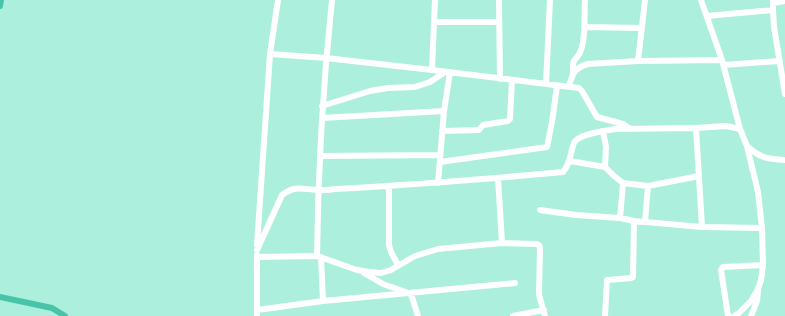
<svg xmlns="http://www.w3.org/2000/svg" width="785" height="316" viewBox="0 0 785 316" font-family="Helvetica,sans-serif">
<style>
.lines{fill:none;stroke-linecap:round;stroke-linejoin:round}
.canal{stroke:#49c4a9;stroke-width:6}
.street{stroke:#fff;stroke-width:6}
</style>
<rect width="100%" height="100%" fill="#acefdd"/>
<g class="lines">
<path class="canal" d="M0 6 1 0
M0 297 52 308 65 316"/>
<path class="street" d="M499 0 500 79
M701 0 722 60 740 129 747 146 758 192 762 228 763 265 761 280 758 289 751 301 739 313 734 316
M773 0V10L774 27 785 94
M773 3 785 1
M707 16 773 10
M435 22H499
M584 27 642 28
M270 54 326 58 432 70 579 88 582 91 597 117 623 124 630 129
M638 61 645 0
M724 65 779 61
M432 70 435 0
M573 72C572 55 577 62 581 50 586 38 584 14 585 0
M546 84 550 0
M569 86C573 73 574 68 588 64L638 61 722 60
M322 106 370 91 388 88 415 87 430 82 445 72
M322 118 444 111
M696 128 702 227
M442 131 479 130 483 125 508 121 510 119 512 80
M603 131 606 147 605 167
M747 146C760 158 767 159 785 160
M320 156 440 155
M570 161 605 167 614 176 623 183 648 186 699 176
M440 162 547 147 552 122 557 86
M498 178 502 243
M438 183 444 111 450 72
M389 186V245L391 252 398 265
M540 210 576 215 620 218 634 221 702 227 762 228
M620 218 623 183
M645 222 648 186
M257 245 270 54 278 0
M257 250 282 195C295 185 302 189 317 190 323 191 329 190 335 189 411 185 487 179 563 172 571 163 570 153 574 143 578 134 605 131 615 129L696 128 726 126 740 129
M257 255V316
M317 256C318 170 323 85 332 0
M257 257 317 256 357 270 369 272 381 273 391 270 415 256 438 249 502 243 536 244 539 245 540 248 539 295 545 316
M321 257 323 301
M364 273 383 284 411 294 418 316
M257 310 323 301 515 283
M513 316 544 310
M605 316 607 280 631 278 633 277 634 221
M728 316 721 270 723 267 763 265
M751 316 757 301 758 291"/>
</g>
</svg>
